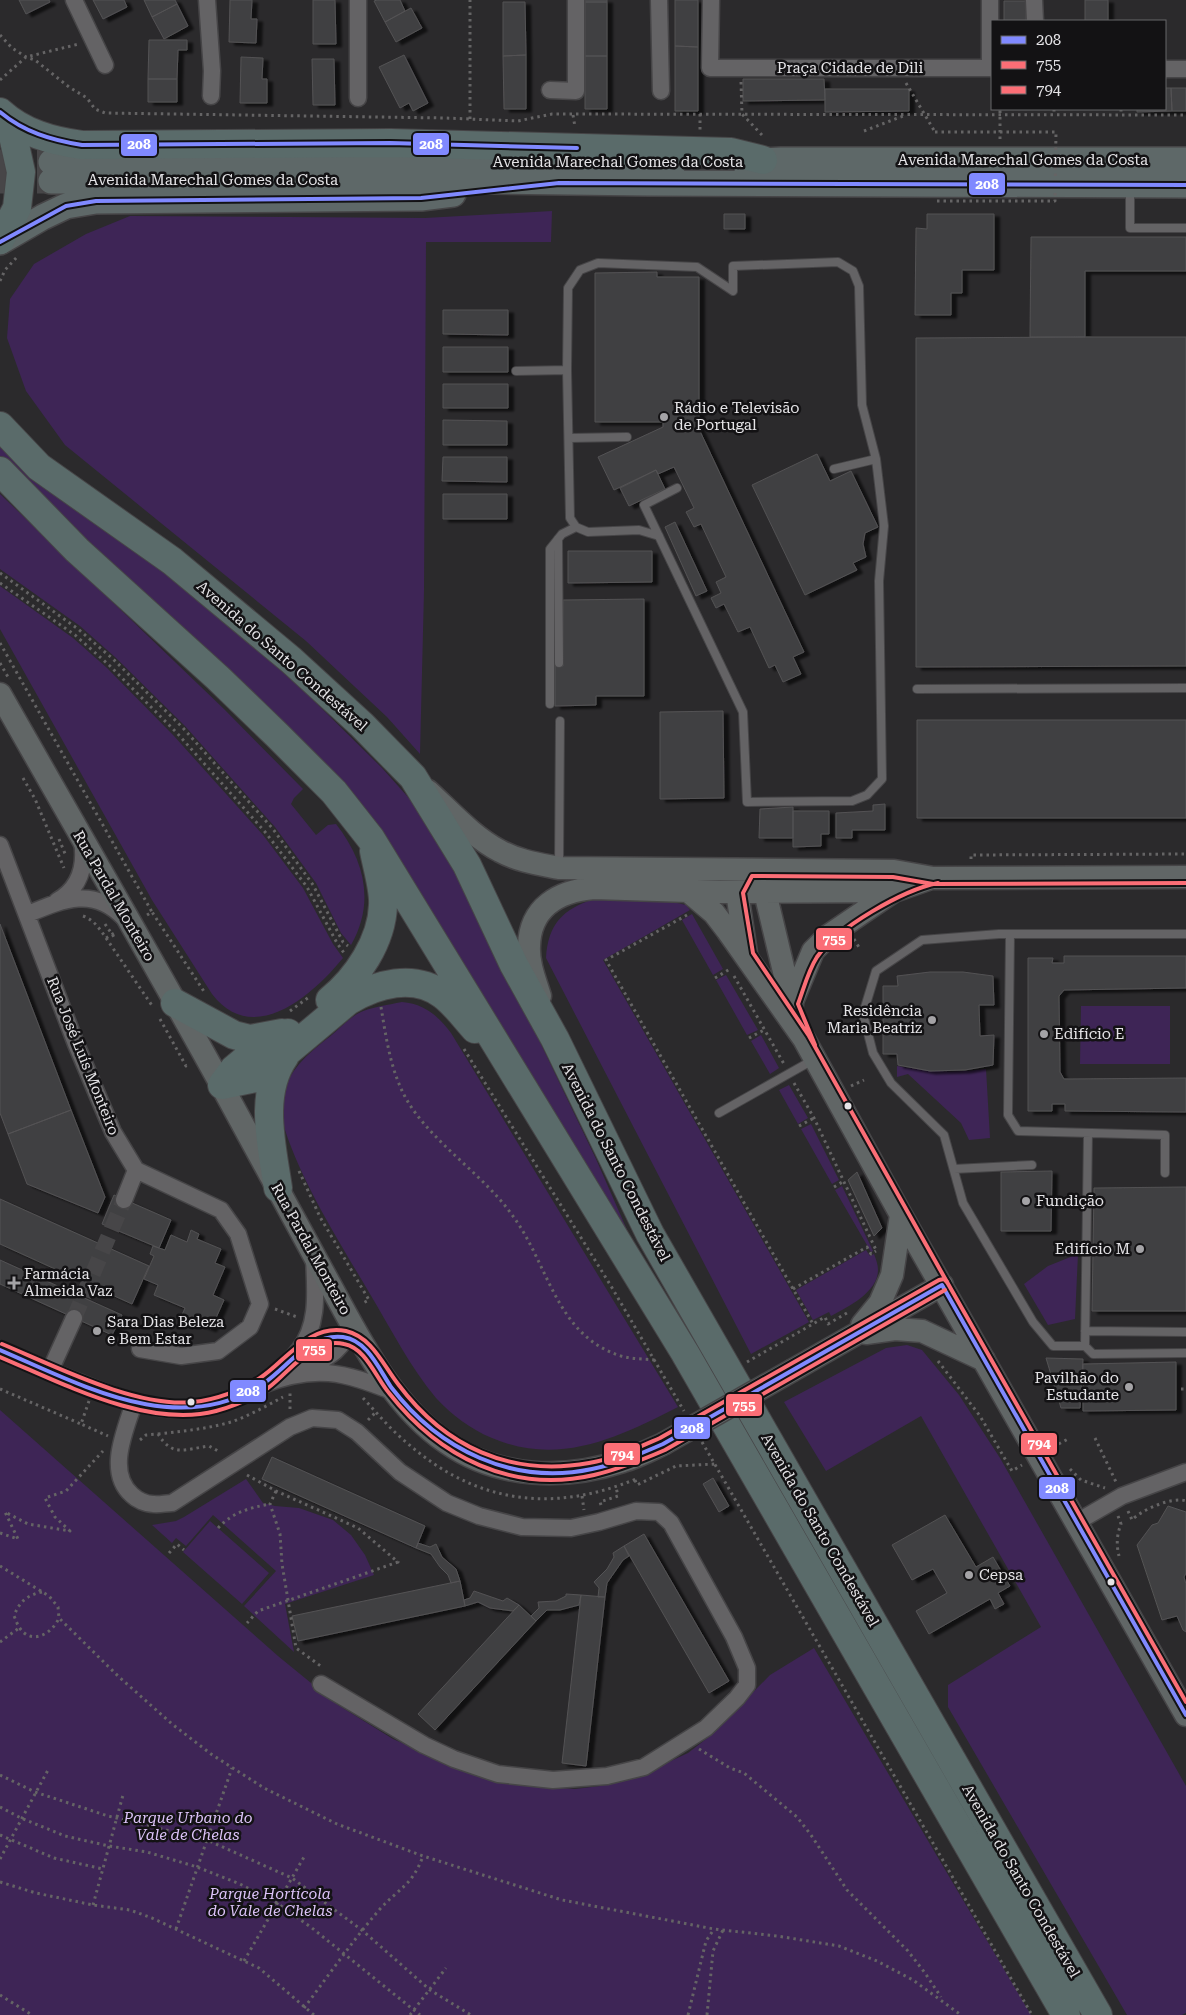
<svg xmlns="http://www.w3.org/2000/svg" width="1186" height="2015" viewBox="0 0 1186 2015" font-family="'Roboto Serif',serif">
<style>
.green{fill:#3e2556}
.building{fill:#414142;stroke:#535254;filter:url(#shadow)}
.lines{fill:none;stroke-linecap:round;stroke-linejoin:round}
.street-tunnel{stroke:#474648;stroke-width:16;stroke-dasharray:16 8;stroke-linecap:butt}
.primary-tunnel{stroke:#474648;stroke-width:25;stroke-dasharray:25 12;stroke-linecap:butt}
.lane-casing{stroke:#464547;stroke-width:10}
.street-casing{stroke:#464547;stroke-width:19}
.secondary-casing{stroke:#464547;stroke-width:25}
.primary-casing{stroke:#464547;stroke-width:28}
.highway-casing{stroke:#464547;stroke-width:30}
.path{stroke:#656465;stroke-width:3;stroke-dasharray:2.5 4;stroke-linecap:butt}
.lane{stroke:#646365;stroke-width:8}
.street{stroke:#646365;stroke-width:16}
.secondary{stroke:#616666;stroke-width:22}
.primary{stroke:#5e6868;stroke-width:25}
.highway{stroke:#5a6b6a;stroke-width:28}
.secondary-bridge-casing{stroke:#464547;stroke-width:25;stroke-linecap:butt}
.path-bridge{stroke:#656465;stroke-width:3;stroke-dasharray:2.5 4;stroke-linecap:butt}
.secondary-bridge{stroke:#616666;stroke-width:22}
.bus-1-casing{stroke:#131214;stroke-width:8}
.bus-2-casing{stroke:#131214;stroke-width:8}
.bus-3-casing{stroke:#131214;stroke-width:8}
.bus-1{stroke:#8089ff;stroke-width:4}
.bus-2{stroke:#fb6e76;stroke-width:4}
.bus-3{stroke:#fb6e76;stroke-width:4}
.poi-dot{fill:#a4a3a6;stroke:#131214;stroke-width:2}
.bus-dot{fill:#e5e4e7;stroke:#131214;stroke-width:2}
.labels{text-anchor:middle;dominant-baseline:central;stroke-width:5;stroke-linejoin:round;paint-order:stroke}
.street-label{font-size:15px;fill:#e5e4e7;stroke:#131214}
.poi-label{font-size:15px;fill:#e5e4e7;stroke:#131214;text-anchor:start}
.park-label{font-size:15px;font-style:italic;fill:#dcc3f8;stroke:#131214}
.line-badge{stroke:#131214;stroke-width:2}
.badge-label{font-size:14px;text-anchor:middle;font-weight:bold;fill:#fff}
</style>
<defs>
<filter id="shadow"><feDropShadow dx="5.5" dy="3" stdDeviation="1" flood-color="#0009"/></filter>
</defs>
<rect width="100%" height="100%" fill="#2b2a2c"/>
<path class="green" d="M552 211 551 242H426L424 591 420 754 387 717 306 641 65 445 26 391 7 338 10 299 34 264 86 234 130 216 425 218Z
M0 438 190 588 309 696 382 768 415 805 442 842 492 942 596 1159 631 1239 426 908 67 524 0 457Z
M0 494 224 709 303 789 294 798 291 804 316 835 328 825 336 824C365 861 375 903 351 945L341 933 316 883 275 827 185 726 115 657 80 626 0 569Z
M0 586 73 638 107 668 174 736 263 835 303 888 333 944 343 958C313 995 253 1048 212 994L152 900 0 629Z
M594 899 673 902 686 905 690 910 603 960 809 1322 751 1354 546 958C548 924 563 909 594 899Z
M692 914 723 969 713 975 682 920Z
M726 975 758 1030 747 1035 716 980Z
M402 1002C425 1004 438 1016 451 1033L678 1407C619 1437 559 1467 492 1438 470 1429 452 1415 436 1398 410 1367 391 1329 370 1294 340 1243 303 1185 285 1130 282 1119 282 1106 284 1095 289 1067 312 1051 333 1034 341 1027 349 1019 357 1014 370 1007 388 1005 402 1002Z
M1081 1006H1170V1064H1080Z
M761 1035 779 1068 770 1074 751 1041Z
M897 1066C930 1072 954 1073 986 1069L990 1138 969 1140 961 1123 908 1074 897 1077Z
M789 1085 808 1118 798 1124 779 1090Z
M811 1124 839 1180 832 1184 801 1129Z
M842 1186 873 1251 871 1252 835 1190Z
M866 1250 870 1256 874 1254C876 1259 878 1265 878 1270 878 1292 848 1307 831 1316L829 1312 813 1320 796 1290Z
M1078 1254 1075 1319 1048 1325 1024 1284 1048 1266Z
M907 1345 922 1350 959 1395 1000 1458 1186 1786V2013L1182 2015H1127L948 1707V1685L1041 1627 921 1416 826 1471 784 1402 886 1348Z
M0 1410 278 1656 338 1705 393 1739 469 1772 531 1786 575 1789 600 1786 634 1778 688 1753 710 1736 770 1675 814 1648 1031 2015H0Z
M246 1479 263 1503 275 1506 299 1508 333 1520 351 1535 365 1555 374 1575 285 1604 294 1652 244 1606 276 1571 213 1515 186 1546 176 1538 172 1543 152 1525 176 1521 184 1517Z
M210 1521 269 1573 242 1604 183 1552Z"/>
<path class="building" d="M19 0H49L50 2 26 14Z
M93 0H124L127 7 103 19Z
M144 0H175L177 4 152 17Z
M230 0H252L251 19H257L256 43 229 42Z
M313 0H335L336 44H313Z
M377 0H400L405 11 385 22 374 1Z
M585 0H607V2H585Z
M675 0H698V47L675 46Z
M1085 0H1108V21H1085Z
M1004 1H1026V21H1004Z
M503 2H525L526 55 503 56Z
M585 2H607V56H585Z
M177 4 188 26 164 39 152 17Z
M411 8 422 28 396 42 385 22Z
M149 40H187V50H178L177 79H148Z
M675 46 698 47V111H675Z
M404 55 428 103 413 111 409 103 400 108 379 67Z
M526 55V109H504L503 56Z
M585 56H607V109H585Z
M241 57 263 58 262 79H267V103H240Z
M312 59H334L335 105H313Z
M148 79H177V102H148Z
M743 79H824L825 100 743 101Z
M1165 88H1171L1172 111 1137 112V109H1165Z
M1171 88H1186V111H1172Z
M825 89H909V111L825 112Z
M724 214H745V229H724Z
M927 214H994V270H962V293H951V315H915L916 228 927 229Z
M1031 237H1186V271H1085V337H1030Z
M657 272V277H699V429L804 652 793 657 801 674 783 682 775 665 769 668 750 627 738 632 724 604 716 608 711 598 721 593 716 582 726 577 701 524 694 527 686 512 694 508 674 467 658 474 656 470 614 490 598 457 663 427V422H595V273Z
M443 310H508V335L443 334Z
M1085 337H1186V666L916 667V338Z
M443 347H508V372H443Z
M443 384H508V408H443Z
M443 420 507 421V445H443Z
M817 454 830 481 851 471 878 527 865 533 863 544 866 557 853 563 857 570 805 595 752 485Z
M443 457H507V482L442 481Z
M656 470 665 489 629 506 620 488Z
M443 494H507V519H443Z
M675 522 707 591 696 596 665 527Z
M568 551H652V582L568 583Z
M644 599V696H596V705L555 706V666H563V600Z
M723 711 724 798 660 799V712Z
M917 720H1186V818H917Z
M885 804V830H852V838H836V813L873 811V805Z
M793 807V838H759L760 809Z
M793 811H829V834H821V846L793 847Z
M0 924 71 1110 8 1134 0 1113Z
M1064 956H1186V988L1064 990 1059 996 1060 1072 1064 1079 1186 1078V1112L1065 1111V1104H1052V1111H1028V958H1053L1052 963H1064Z
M930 972H963L993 976 994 1005H979L980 1036 994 1035 993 1065 965 1070 930 1071 898 1065 897 1054H883V986H898L897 976Z
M71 1110 105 1197 98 1213 27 1184 8 1134Z
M1052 1171 1051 1231H1001V1172Z
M857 1172 882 1228 874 1236 848 1180Z
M1186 1187V1311H1092L1094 1188Z
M114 1195 171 1220 159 1248 102 1224Z
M0 1199 149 1266 132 1304 0 1244Z
M191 1230 199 1234 197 1239 221 1249 215 1263 225 1267 213 1295 224 1300 211 1329 181 1317 185 1308 154 1295 158 1285 144 1279 154 1256 150 1254 153 1246 165 1250 171 1235 187 1242Z
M0 1260 122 1315 112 1335 0 1284Z
M1046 1358 1083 1359 1080 1408H1061Z
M1176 1362V1410L1083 1411V1364Z
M272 1457 425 1526 416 1548 262 1479Z
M713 1478 729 1506 719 1512 703 1484Z
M1168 1506 1186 1512V1573L1184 1577 1186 1584V1632L1183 1630 1177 1616 1162 1620 1137 1545 1152 1525 1158 1523Z
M945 1515 976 1567 993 1557 1010 1586 998 1593 1004 1604 995 1609 990 1599 929 1634 916 1611 947 1593 933 1569 912 1580 892 1545Z
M644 1534 729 1681 709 1693 624 1546Z
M418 1543 430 1547 436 1544 442 1557 456 1569 460 1581 451 1583 448 1575 440 1567 431 1554 416 1548Z
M624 1546 629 1556 623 1560 607 1583 605 1597H598L599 1588 594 1582 607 1569 614 1557 613 1553Z
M460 1581 465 1606 298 1641 292 1616Z
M474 1591 503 1601 507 1598 519 1605 513 1611 490 1608 478 1602 465 1606 464 1600 470 1598Z
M566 1594 581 1595 579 1605 560 1610H547L536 1621 531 1616 539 1608 538 1602 556 1601 566 1596Z
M581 1595 605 1597 586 1766 562 1763Z
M519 1605 536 1621 435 1730 418 1714Z"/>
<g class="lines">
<path class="street-tunnel" d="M74 1318 124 1200"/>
<path class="primary-tunnel" d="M0 162H51
M0 181H51"/>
<defs>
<path id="lane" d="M1130 189V228H1186
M516 371 567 370
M569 438 627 437
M834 469 876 459
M659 536 639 530 588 532 576 527 570 518 567 370 568 288 580 270 598 263 697 267 733 291V266L838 262 853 271 859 286 862 405 876 459 884 526 879 581 882 779 867 795 852 801 747 802 743 712 644 505 677 488
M558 539 559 663
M917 689 1186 688
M550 704V549L562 534 576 527
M559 866 560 721
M1010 934 1008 1115 1018 1131 1165 1135V1173
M1186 934H999L922 940 876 971 863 1014 873 1053 891 1083 944 1135 963 1203 1033 1322 1053 1346H1085L1093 1354 1186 1353
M719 1113 813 1060
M954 1169 1032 1165
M1085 1331 1186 1332
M1085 1346 1088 1133"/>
<path id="street" d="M74 0 105 65
M207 0 212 71 211 96
M659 0 661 91
M711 0 710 68H990V0
M1034 0 1035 21
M1165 69H1186
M550 90 576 91V0
M358 98V0
M0 845 76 1044 113 1132 136 1170 221 1210 238 1234 260 1304 250 1327 218 1351 181 1356 140 1349
M57 901C80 888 86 866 82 841
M28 914C62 900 93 886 123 917
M124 1200 136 1170
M0 1350C27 1361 54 1373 81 1383 116 1397 152 1412 191 1409 217 1408 238 1394 262 1385 316 1364 343 1372 394 1392
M297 1355C318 1341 343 1327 365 1348
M50 1371 74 1318
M302 1371C321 1360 344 1353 348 1329
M266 1382C277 1372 290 1362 299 1350 320 1324 315 1288 314 1257
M134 1403C125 1431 106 1472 132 1495 137 1500 146 1504 153 1504 159 1505 166 1503 172 1503L290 1427 312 1418 338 1420 357 1432 400 1472 447 1503 479 1516 522 1527 571 1528 599 1522 636 1511 659 1512 671 1523 734 1637 747 1668V1685L737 1698 706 1728 644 1767 607 1776 553 1780 498 1774 454 1759 424 1745 321 1684
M1077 1522 1122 1496 1186 1472"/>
<path id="secondary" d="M0 694C75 826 151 957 224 1090 257 1150 289 1210 322 1270 356 1331 388 1403 447 1443 499 1479 565 1480 623 1461 637 1457 650 1450 663 1444
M428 791C451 812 473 837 500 851 518 861 539 864 559 868L894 871 933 878 1186 877
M688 891 714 913 727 930 804 1039 901 1215 1186 1715
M737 892 746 953
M765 892 792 1005
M540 996C535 980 528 963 529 946 530 907 559 891 594 888L720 892 894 891 931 878
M791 1004 813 951 828 936 894 891
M862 1325 880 1303 892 1275 901 1215
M866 1333 895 1329 922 1331 984 1360
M793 1370 942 1285"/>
<path id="primary" d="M51 162 674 163
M744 162 781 160H1186
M51 181 416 180 647 183 1186 185
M0 242 43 217 66 206 96 201 421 198 453 194"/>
<path id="highway" d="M0 112C23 133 52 141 82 145L390 143 731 152 763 160
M0 116 13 136 21 172 17 208 0 240
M0 426 39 467 172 561 291 660 362 725 413 777 467 865 514 965 555 1039 650 1234 1098 2015
M0 471 77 550 218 678 277 735 334 792 371 839 685 1353 1066 2015
M330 1000C357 978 382 941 383 905 384 889 377 867 374 851
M175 1003 234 1035 250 1039 282 1033
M222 1085 256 1078 348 1001C376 984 414 973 443 995 455 1004 465 1018 475 1029
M222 1085 234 1069 246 1059 288 1033
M278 1188C272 1146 258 1094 285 1056"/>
</defs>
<use href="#lane" class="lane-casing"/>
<use href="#street" class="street-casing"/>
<use href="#secondary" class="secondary-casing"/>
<use href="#primary" class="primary-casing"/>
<use href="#highway" class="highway-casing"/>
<path class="path" d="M0 35 12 48 26 57 35 60 69 87 87 98 95 109 105 113 445 118 518 121 552 114 1186 115
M0 80 26 57 79 44
M741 82 742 114 762 135
M906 83 935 132
M1054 109V115
M1121 109V115
M700 114V131
M573 115 575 127
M470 119V0
M864 131 903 116
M1000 139V109
M0 281 5 270 17 257
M0 573 78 629 113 659 183 728 273 829 313 885 343 942 348 946
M0 583 75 635 109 665 177 733 266 833 307 887 337 943 344 953
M0 643 152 912
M0 663 8 677
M23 778 35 799 64 868
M59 839 66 856
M971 859V855L1186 854
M147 915 152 912 205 993
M687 915 606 960 813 1324
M83 916C94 920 99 928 106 938L116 932
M105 924 116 940
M106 938 153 1007
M854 939 860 949
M734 976 784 1064
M715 978 730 969
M381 1007C387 1043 392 1081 414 1111 443 1151 487 1178 515 1219 549 1267 557 1336 621 1356 632 1359 644 1359 655 1360
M290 1011 309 997
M160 1019 186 1066 190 1064
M749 1038 764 1030
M464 1049 611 1286 684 1411
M794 1083 814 1118 876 1250
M851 1086 864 1080
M799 1126 814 1118
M299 1171 320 1217 369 1300 361 1304
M834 1187 844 1181
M793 1289 867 1247 871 1254 876 1251
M275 1309 297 1317
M938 1361 980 1416 1012 1471 1022 1465
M747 1362 825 1317 828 1324 847 1313
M0 1389 81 1424
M1181 1389H1186
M363 1398C377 1413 390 1429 406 1442 475 1503 551 1514 636 1479
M89 1401 81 1424 108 1436
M290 1409V1393
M368 1420 376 1412
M158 1434C183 1431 207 1429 231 1422 249 1416 266 1406 283 1397
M1095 1438 1116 1482
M140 1440 146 1435 158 1434C173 1458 185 1449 209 1446L218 1451
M702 1442 1032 2015
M1053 1447 1068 1439
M1070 1469 1081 1480 1105 1488
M247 1475 276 1491 358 1528 398 1562 258 1611 247 1623
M635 1480 637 1485 676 1466 715 1464
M276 1491 270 1504 280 1534 282 1564 296 1648 322 1667
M582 1496 584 1510
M601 1505 600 1502 618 1496 616 1487
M1128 1511 1132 1520C1141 1510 1173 1496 1186 1501
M1118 1516 1121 1524C1117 1534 1116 1544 1119 1556
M218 1528C233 1512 249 1508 270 1504
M0 1533 18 1539 5 1512 28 1524 70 1531 55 1517 45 1498 66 1491 103 1451
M169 1553 177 1544 184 1550
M0 1566 49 1596 58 1607 59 1618 118 1676 172 1724 211 1754 264 1788 337 1824 423 1856 562 1900 714 1929 777 1936 839 1946 877 1961 913 1980 961 2015
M42 1592C27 1595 19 1602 14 1616 16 1620 17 1624 19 1627 31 1646 52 1634 59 1618
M0 1642 19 1628
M699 1749 730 1768 744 1773 797 1817 811 1835 847 1890 908 1951 925 1973 941 1997
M0 1775 35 1792 108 1816 207 1840 292 1878 363 1931 430 1990 471 2015
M0 1807 21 1818 65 1836 109 1846 147 1852 197 1867 240 1884 277 1903 312 1928 420 2015
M0 1835 54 1858 103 1869
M0 1859 48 1770
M0 1882 36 1893 93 1905 130 1910 152 1918 259 1968 314 2015
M93 1905 123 1795
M176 1929 232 1768
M244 1961 304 1857
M0 1995 32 2015
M304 2008C329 1975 353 1940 380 1909 399 1888 412 1886 423 1856
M410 2015 446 1968
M688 2015 706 1941 714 1929
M707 2015 713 1951 723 1930"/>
<use href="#lane" class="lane"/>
<use href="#street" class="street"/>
<use href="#secondary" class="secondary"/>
<use href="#primary" class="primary"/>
<use href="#highway" class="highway"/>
<defs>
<path id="secondary-bridge" d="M663 1444 793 1370"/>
</defs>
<use href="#secondary-bridge" class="secondary-bridge-casing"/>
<path class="path-bridge" d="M935 132H1056L1055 201H937"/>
<use href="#secondary-bridge" class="secondary-bridge"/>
<defs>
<path id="bus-1" d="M0 112C24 132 51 140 82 145L390 143 577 148
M0 242 66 206 96 201 421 198 559 183 1186 185
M0 1350C82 1385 179 1440 264 1383 288 1367 309 1333 343 1337 367 1340 379 1369 391 1387 439 1450 513 1486 592 1469 617 1464 640 1454 663 1444L942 1285 1186 1715"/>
<path id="bus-2" d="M815 1045 798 1004C804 988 808 971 817 957 838 927 903 890 938 883
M947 1282 809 1036 753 953 743 893 752 876 893 877 933 884 1186 883
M0 1357C62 1383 148 1429 216 1411 234 1406 253 1398 268 1388 290 1372 312 1337 344 1344 366 1348 376 1378 389 1393 439 1457 512 1494 594 1475 619 1469 642 1460 665 1450L945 1290"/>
<path id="bus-3" d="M2 1344C55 1366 136 1408 193 1402 215 1400 240 1391 260 1378 285 1362 309 1323 346 1331 372 1337 383 1365 398 1384 445 1447 510 1477 589 1463 614 1459 637 1448 660 1438L939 1280 944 1279 947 1282 1186 1702"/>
</defs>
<use href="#bus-1" class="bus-1-casing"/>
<use href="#bus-2" class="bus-2-casing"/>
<use href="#bus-3" class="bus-3-casing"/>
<use href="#bus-1" class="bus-1"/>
<use href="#bus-2" class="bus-2"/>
<use href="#bus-3" class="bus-3"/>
</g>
<g class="poi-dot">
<circle cx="664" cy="417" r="5"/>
<circle cx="932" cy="1020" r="5"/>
<circle cx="1044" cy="1034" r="5"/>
<circle cx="1026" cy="1201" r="5"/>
<circle cx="1140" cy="1249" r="5"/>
<path d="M11.5 1275.5h5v5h5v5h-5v5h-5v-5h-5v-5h5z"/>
<circle cx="97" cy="1331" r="5"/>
<circle cx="1129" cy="1387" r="5"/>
<circle cx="969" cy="1575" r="5"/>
</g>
<g class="bus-dot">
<circle cx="848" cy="1106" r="4.5"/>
<circle cx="191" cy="1402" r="4.5"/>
<circle cx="1111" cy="1582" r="4.5"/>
</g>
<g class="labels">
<g class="street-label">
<text x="850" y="68">Praça Cidade de Dili</text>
<text x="1023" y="160">Avenida Marechal Gomes da Costa</text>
<text x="618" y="162">Avenida Marechal Gomes da Costa</text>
<text x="213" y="180">Avenida Marechal Gomes da Costa</text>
<text transform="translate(282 656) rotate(41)">Avenida do Santo Condestável</text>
<text transform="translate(114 896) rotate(60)">Rua Pardal Monteiro</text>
<text transform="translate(83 1056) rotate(68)">Rua José Luís Monteiro</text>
<text transform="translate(616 1162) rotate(63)">Avenida do Santo Condestável</text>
<text transform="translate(311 1249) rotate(61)">Rua Pardal Monteiro</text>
<text transform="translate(820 1530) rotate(60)">Avenida do Santo Condestável</text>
<text transform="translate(1021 1881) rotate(60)">Avenida do Santo Condestável</text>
</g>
<g class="poi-label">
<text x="674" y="408">Rádio e Televisão<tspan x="674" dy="17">de Portugal</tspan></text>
<text x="922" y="1011" text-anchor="end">Residência<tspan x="922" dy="17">Maria Beatriz</tspan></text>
<text x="1054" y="1034">Edifício E</text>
<text x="1036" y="1201">Fundição</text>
<text x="1130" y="1249" text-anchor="end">Edifício M</text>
<text x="24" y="1274">Farmácia<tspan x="24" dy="17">Almeida Vaz</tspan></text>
<text x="107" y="1322">Sara Dias Beleza<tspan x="107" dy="17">e Bem Estar</tspan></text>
<text x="1119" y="1378" text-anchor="end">Pavilhão do<tspan x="1119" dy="17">Estudante</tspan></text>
<text x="979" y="1575">Cepsa</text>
</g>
<g class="park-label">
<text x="188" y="1818">Parque Urbano do<tspan x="188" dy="17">Vale de Chelas</tspan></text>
<text x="270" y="1894">Parque Hortícola<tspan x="270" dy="17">do Vale de Chelas</tspan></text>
</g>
</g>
<g class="line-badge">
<rect x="412" y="132" width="38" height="24" rx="5" fill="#8089ff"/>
<rect x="120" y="133" width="38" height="24" rx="5" fill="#8089ff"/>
<rect x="968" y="172" width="38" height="24" rx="5" fill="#8089ff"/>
<rect x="815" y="927" width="38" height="24" rx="5" fill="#fb6e76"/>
<rect x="295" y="1338" width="38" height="24" rx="5" fill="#fb6e76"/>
<rect x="229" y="1379" width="38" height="24" rx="5" fill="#8089ff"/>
<rect x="725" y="1393" width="38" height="24" rx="5" fill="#fb6e76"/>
<rect x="673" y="1416" width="38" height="24" rx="5" fill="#8089ff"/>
<rect x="1020" y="1432" width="38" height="24" rx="5" fill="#fb6e76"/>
<rect x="603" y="1442" width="38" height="24" rx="5" fill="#fb6e76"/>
<rect x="1038" y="1476" width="38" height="24" rx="5" fill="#8089ff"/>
</g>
<g class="badge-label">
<text x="431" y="149">208</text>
<text x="139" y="149">208</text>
<text x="987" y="189">208</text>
<text x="834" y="944">755</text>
<text x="314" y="1354">755</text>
<text x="248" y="1396">208</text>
<text x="744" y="1410">755</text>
<text x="692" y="1433">208</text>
<text x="1039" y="1448">794</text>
<text x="622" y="1459">794</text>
<text x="1057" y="1493">208</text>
</g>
<rect x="991" y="20" width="175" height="90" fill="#131214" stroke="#676668"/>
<rect x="1001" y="36" width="25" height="8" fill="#8089ff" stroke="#676668"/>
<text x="1036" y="45" font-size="15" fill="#e5e4e7">208</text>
<rect x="1001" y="61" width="25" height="8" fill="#fb6e76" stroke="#676668"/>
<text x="1036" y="70" font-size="15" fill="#e5e4e7">755</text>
<rect x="1001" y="86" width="25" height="8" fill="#fb6e76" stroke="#676668"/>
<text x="1036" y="95" font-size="15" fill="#e5e4e7">794</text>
</svg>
